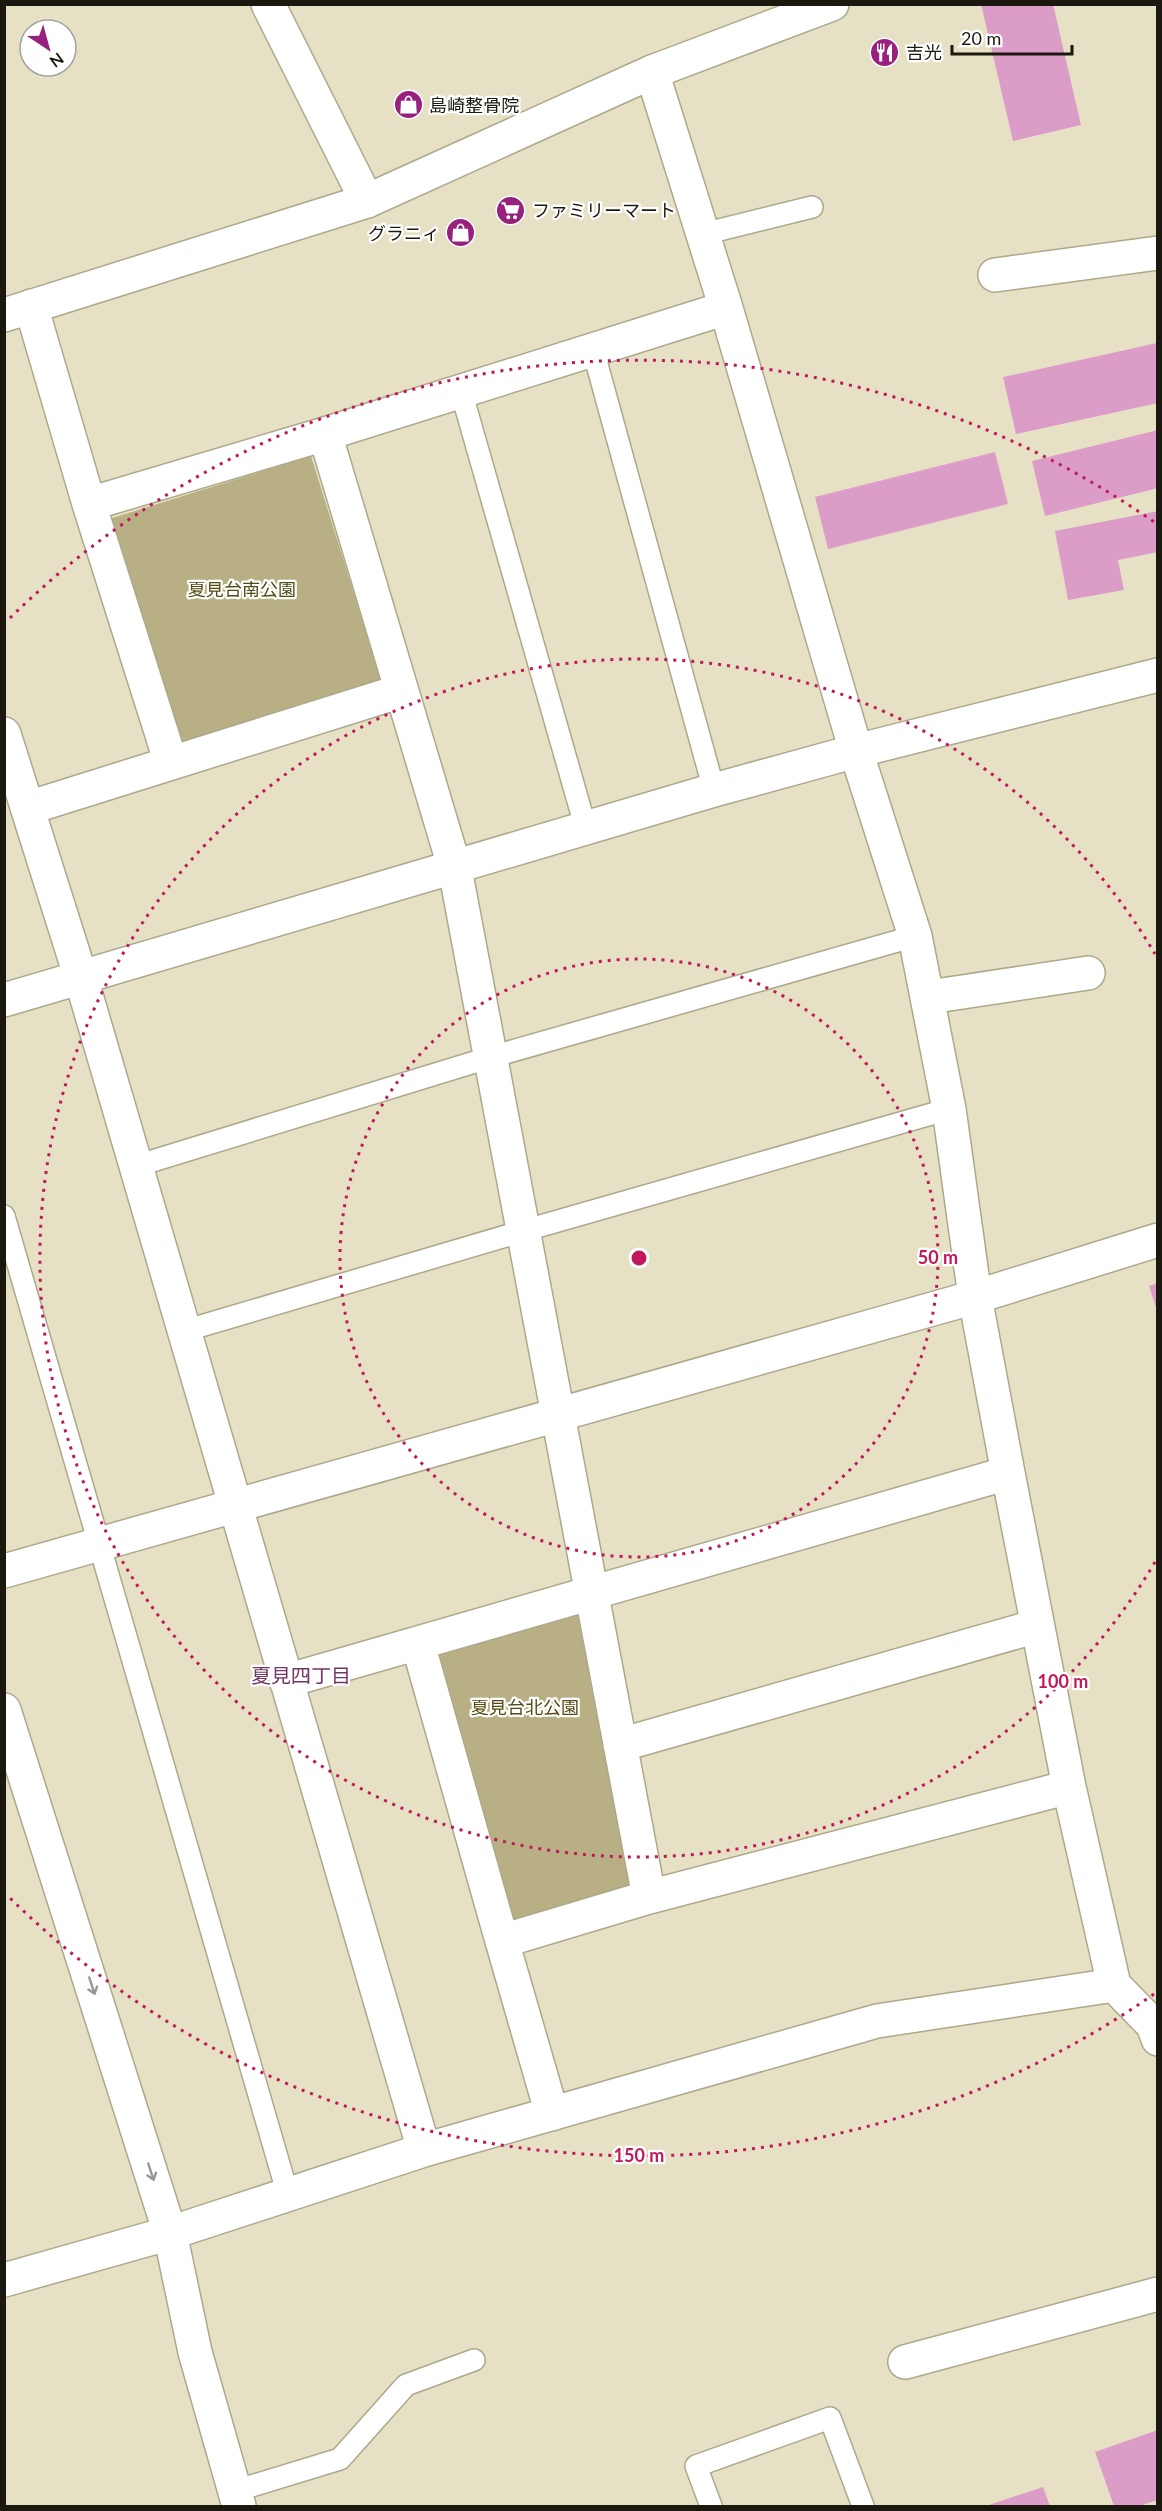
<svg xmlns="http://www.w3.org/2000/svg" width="1162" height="2511" viewBox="0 0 1162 2511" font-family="Lato,'Noto Sans JP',sans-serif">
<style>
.green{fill:#b8b084}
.building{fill:#dc9cc8}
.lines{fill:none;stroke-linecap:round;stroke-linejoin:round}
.lane-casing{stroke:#ada88c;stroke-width:24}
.street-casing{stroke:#ada88c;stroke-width:36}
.secondary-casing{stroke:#ada88c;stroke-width:36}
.lane{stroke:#fff;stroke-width:21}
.street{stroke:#fff;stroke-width:33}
.secondary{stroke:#fff;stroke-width:33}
.oneway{stroke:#989893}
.ring{fill:none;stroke:#c2185b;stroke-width:3;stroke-dasharray:3 6}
.labels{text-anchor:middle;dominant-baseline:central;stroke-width:4.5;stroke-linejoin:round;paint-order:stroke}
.poi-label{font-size:18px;fill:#1b190f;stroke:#fff;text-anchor:start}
.park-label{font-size:18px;fill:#544a12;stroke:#fff}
.neighbourhood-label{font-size:20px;fill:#723762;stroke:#fff}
.centre{fill:#c2185b;stroke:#fff;stroke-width:3}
.ring-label{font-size:18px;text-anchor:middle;font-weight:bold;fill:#c2185b;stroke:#fff;stroke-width:4.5;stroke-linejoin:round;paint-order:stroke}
</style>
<rect width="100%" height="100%" fill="#e6e1c4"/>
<path class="green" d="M311 456 382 683 183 745 106 520Z
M579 1614 637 1888 511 1923 434 1654Z"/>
<path class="building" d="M981 4H1053L1081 125 1013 141Z
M1157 343 1158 403 1016 434 1003 377Z
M1158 430V488L1045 516 1032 461Z
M995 452 1008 504 828 549 815 497Z
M1158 511V552L1118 560 1124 590 1068 600 1055 531Z
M1158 1283V1311H1157L1149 1286Z
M1158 2430V2500L1139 2506H1114L1095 2452Z
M1043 2487 1050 2506H986Z"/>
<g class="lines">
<defs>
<path id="lane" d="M703 234 812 207
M593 350 714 790
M461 391 586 829
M136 1166 491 1057 915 936
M4 1216 288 2195
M184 1331 523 1231 949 1109
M235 2491 340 2459 406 2385 474 2360
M711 2506 696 2466 830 2418 863 2506"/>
<path id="street" d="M268 4 367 201
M995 275 1158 253
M31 306 89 504 325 434
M89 504 171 763
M4 734 81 978 424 2150
M28 808 401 691
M929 997 1088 973
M418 1644 502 1941
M286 1681 1008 1473
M4 1710 170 2233 195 2352 239 2506
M620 1745 1037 1626
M649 1897 455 869 325 434 726 308
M1114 1985 1153 2025 1158 2039
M552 2114 502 1941 649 1897 1069 1787
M4 2280 170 2233 424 2150 877 2021 1114 1985 1069 1787 1008 1473 975 1297 949 1109 915 936 856 751 726 308 652 72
M905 2362 1158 2294"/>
<path id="secondary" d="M4 315 367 201 652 72 832 4
M4 1000 714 790 856 751 1158 675
M4 1571 975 1297 1158 1240"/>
</defs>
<use href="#lane" class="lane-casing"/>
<use href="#street" class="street-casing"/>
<use href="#secondary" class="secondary-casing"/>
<use href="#lane" class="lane"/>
<use href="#street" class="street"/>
<use href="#secondary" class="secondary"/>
</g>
<defs><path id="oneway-shaft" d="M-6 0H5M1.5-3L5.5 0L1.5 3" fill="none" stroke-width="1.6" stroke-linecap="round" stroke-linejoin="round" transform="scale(1.5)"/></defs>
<g class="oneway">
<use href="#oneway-shaft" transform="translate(92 1986) rotate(72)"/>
<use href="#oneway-shaft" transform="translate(151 2172) rotate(72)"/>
</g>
<g class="ring">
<circle cx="639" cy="1258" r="299"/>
<path d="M1155 1562A599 599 0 1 1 1155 954"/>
<path d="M1154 1994A898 898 0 0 1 10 1898M10 618A898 898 0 0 1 1154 522"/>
</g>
<defs>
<symbol id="restaurant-disc" viewBox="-11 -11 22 22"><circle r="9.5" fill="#97217d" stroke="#fff"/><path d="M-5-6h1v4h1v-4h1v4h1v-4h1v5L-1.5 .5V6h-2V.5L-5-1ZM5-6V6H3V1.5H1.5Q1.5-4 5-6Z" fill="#fff"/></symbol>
<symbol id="shop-disc" viewBox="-11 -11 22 22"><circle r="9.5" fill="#97217d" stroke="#fff"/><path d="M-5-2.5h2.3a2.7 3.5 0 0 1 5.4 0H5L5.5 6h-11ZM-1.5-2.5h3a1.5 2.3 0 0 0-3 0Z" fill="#fff"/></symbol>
<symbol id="supermarket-disc" viewBox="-11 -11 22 22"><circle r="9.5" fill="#97217d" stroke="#fff"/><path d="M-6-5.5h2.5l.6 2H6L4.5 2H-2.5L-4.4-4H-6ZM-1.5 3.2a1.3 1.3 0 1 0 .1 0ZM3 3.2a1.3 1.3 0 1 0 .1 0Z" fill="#fff"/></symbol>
</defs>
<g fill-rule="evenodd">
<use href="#restaurant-disc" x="868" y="36" width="33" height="33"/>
<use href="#shop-disc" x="392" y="88" width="33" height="33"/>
<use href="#supermarket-disc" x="494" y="194" width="33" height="33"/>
<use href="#shop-disc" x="444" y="216" width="33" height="33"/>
</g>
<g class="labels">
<g class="poi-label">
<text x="906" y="52">吉光</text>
<text x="429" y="105">島崎整骨院</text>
<text x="532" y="210">ファミリーマート</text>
<text x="440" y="233" text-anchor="end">グラニィ</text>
</g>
<g class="park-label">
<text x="242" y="589">夏見台南公園</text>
<text x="525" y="1707">夏見台北公園</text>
</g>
<g class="neighbourhood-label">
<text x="301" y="1675">夏見四丁目</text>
</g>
</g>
<circle cx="639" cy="1258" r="9" class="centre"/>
<g class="ring-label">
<text x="938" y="1264">50 m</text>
<text x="1063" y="1688">100 m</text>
<text x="639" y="2162">150 m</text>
</g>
<rect width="1162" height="2511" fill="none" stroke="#1b190f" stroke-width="12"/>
<g transform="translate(48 48) rotate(144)"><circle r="28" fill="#ffffff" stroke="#a4a39f" stroke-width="1.5"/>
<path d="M0-4.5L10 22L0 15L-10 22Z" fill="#97217d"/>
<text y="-9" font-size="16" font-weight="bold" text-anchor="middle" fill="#1b190f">N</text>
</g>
<path d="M952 45v9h120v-9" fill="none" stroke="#1b190f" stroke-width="3"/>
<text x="961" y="45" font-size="18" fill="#1b190f" stroke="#ffffff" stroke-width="4.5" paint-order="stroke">20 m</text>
</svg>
